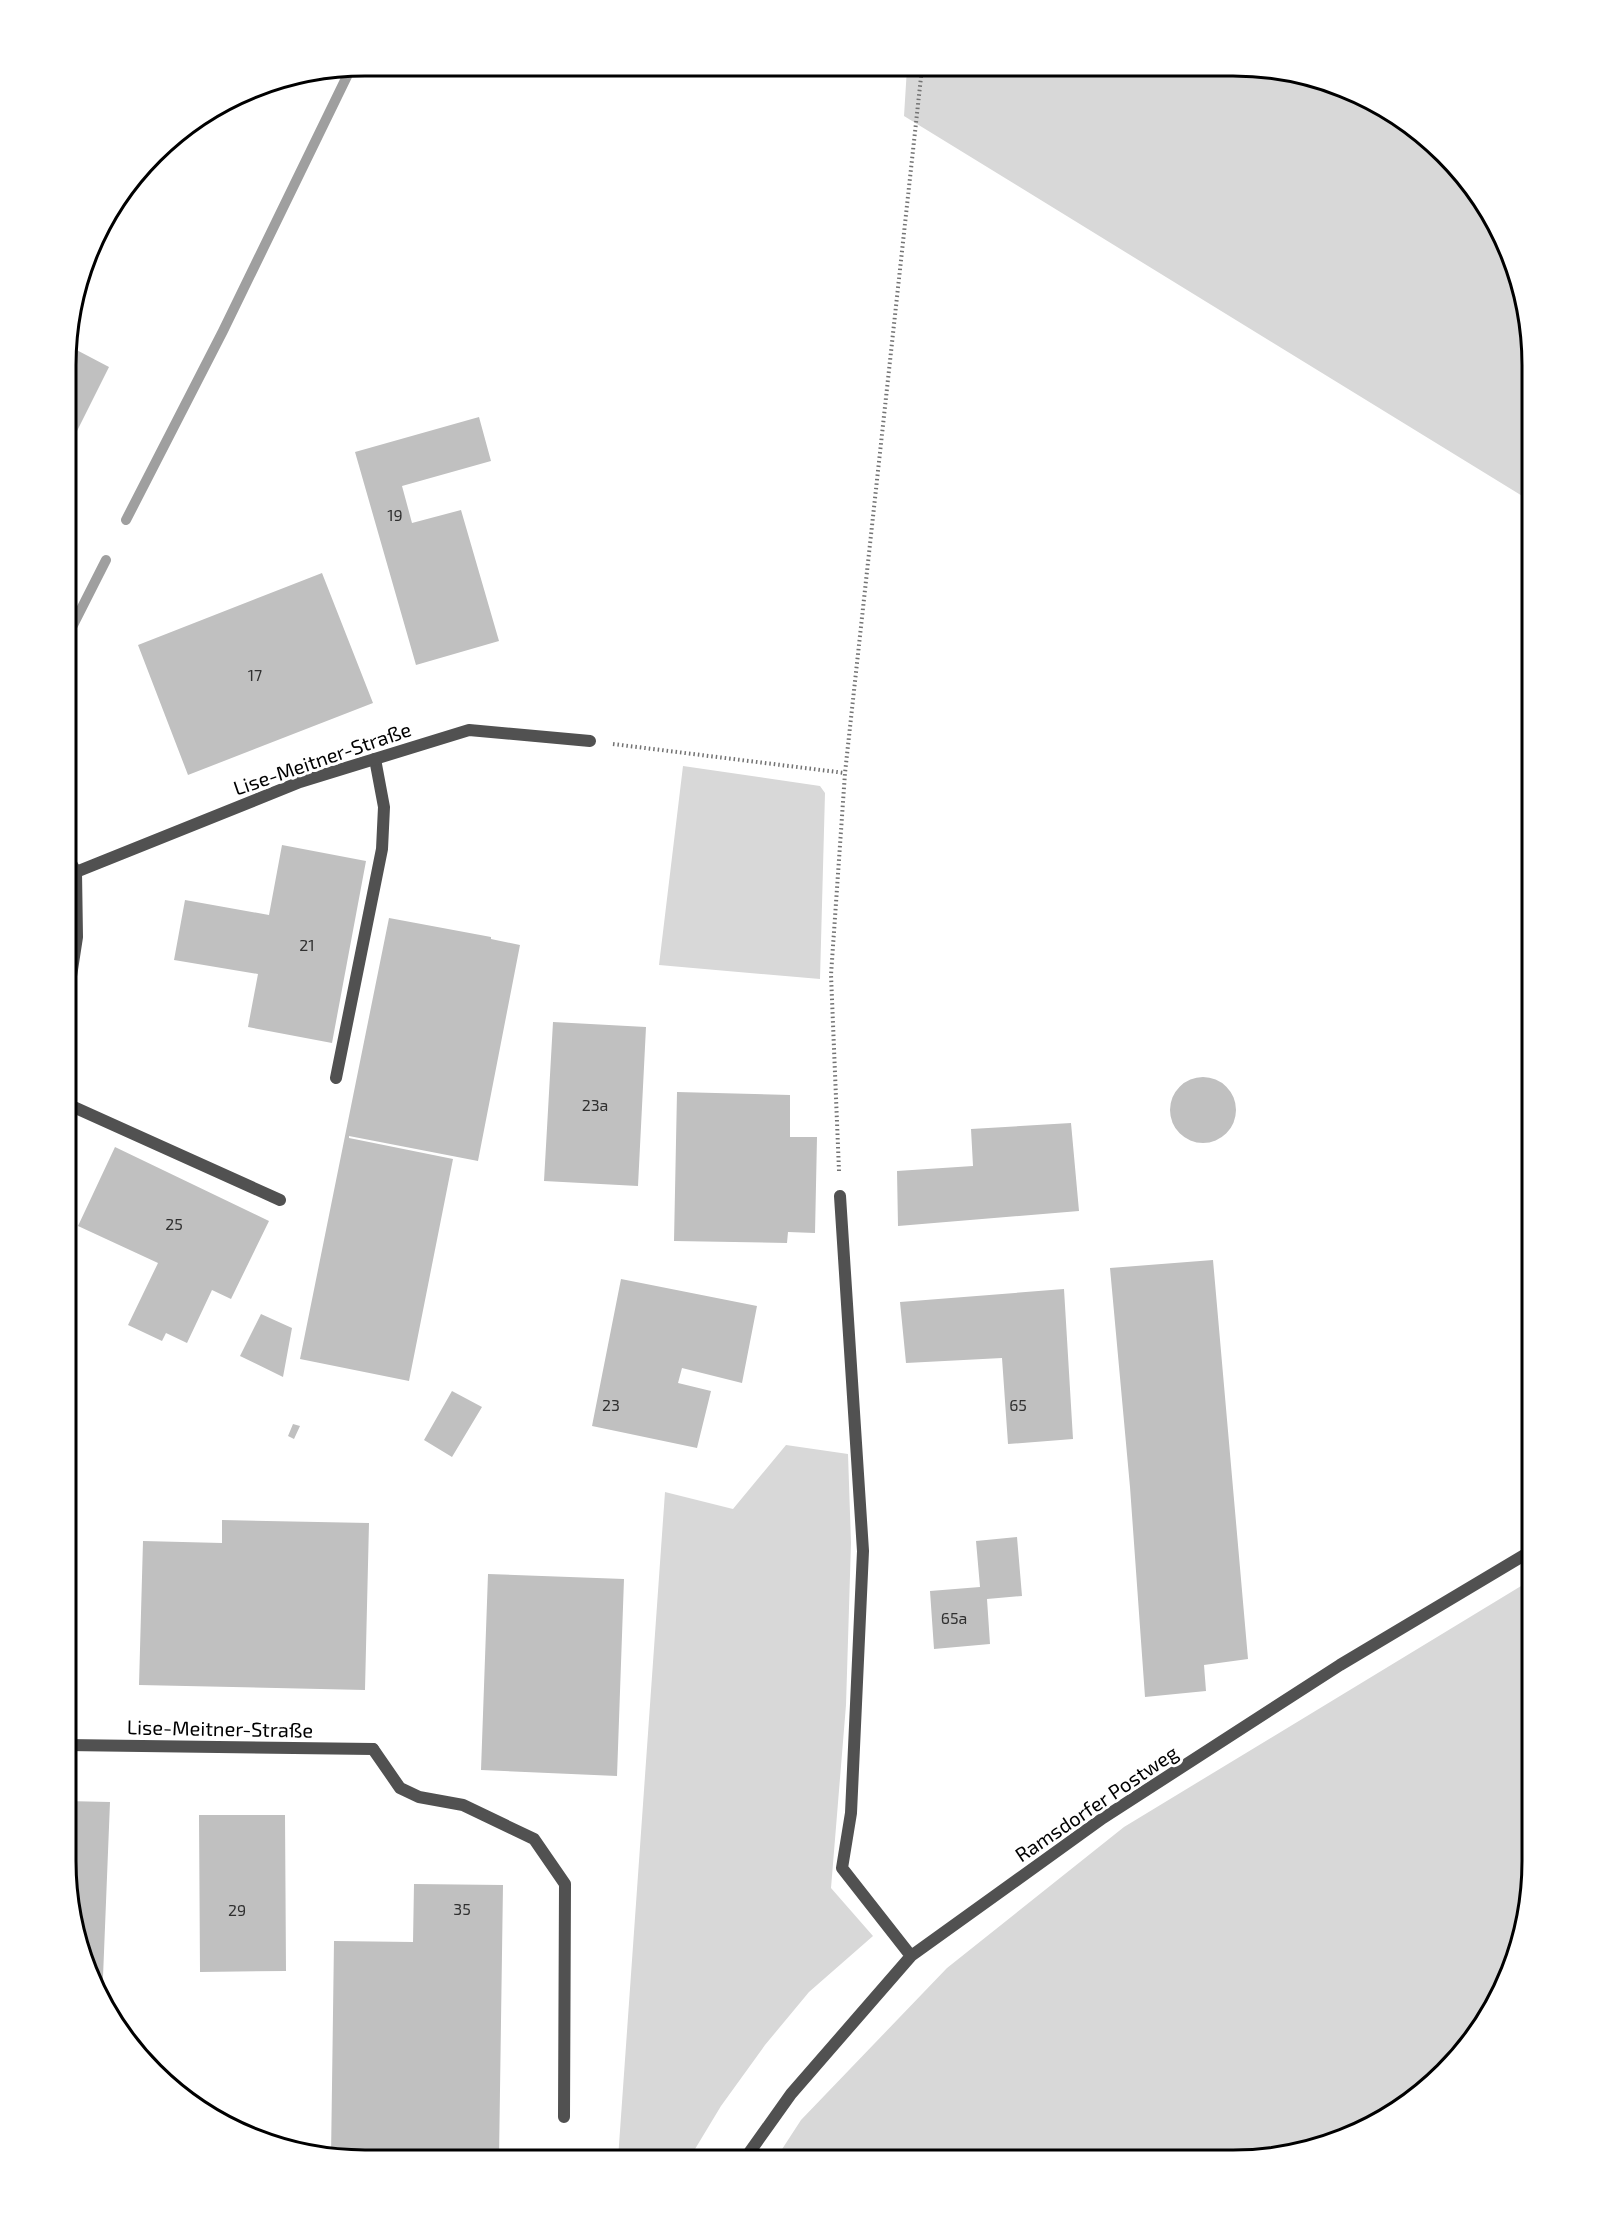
<svg xmlns="http://www.w3.org/2000/svg" width="1598" height="2227" viewBox="0 0 1598 2227" font-family="'Exo 2',sans-serif">
<style>
.green{fill:#d8d8d8}
.lines{fill:none;stroke-linecap:round;stroke-linejoin:round}
.stream{stroke:#9f9f9f;stroke-width:10}
.building{fill:#c0c0c0}
.path{stroke:#737373;stroke-width:4;stroke-dasharray:1.5 3;stroke-linecap:butt}
.lane{stroke:#515151;stroke-width:12}
.street{stroke:#515151;stroke-width:12}
.labels{text-anchor:middle;dominant-baseline:central;stroke-width:6;stroke-linejoin:round;paint-order:stroke}
.number-label{font-size:16px;fill:#303030}
.street-label{font-size:20px;fill:#000;stroke:#fff}
.rim{fill:none;stroke:#000;stroke-width:3}
</style>
<rect width="100%" height="100%" fill="#fff"/>
<path class="green" d="M907 68 1272 69 1347 89 1415 128 1470 183 1501 233 1526 307 1532 365V502L904 116Z
M683 766 820 786 825 793 820 979 659 965Z
M786 1445 848 1454 851 1543 846 1705 831 1888 873 1936 809 1992 765 2045 721 2106 689 2159H618L665 1492 733 1509Z
M1531 1580V1881L1516 1958 1481 2028 1430 2087 1365 2130 1291 2155 1233 2161 775 2160 801 2120 947 1968 1124 1827Z"/>
<g class="lines">
<path class="stream" d="M126 520 223 331 351 68
M68 635 106 560"/>
</g>
<path class="building" d="M69 346 109 367 68 449Z
M479 417 491 461 402 486 412 523 461 510 499 641 416 665 355 452Z
M322 573 373 703 188 775 138 645Z
M282 845 366 861 332 1043 248 1027 258 974 174 960 185 900 269 915Z
M389 918 491 937V939L520 945 478 1161 349 1136V1138L453 1159 409 1381 300 1359Z
M553 1022 646 1027 638 1186 544 1181Z
M1170 1110a33 33 0 1 1 66 0a33 33 0 1 1-66 0Z
M677 1092 790 1095V1137H817L815 1233 788 1232 787 1243 674 1241Z
M1071 1123 1079 1211 898 1226 897 1171 973 1166 971 1129Z
M115 1147 269 1221 231 1299 212 1290 187 1343 166 1333 162 1341 128 1325 158 1263 78 1226Z
M1213 1260 1248 1659 1204 1665 1206 1691 1145 1697 1130 1487 1110 1268Z
M621 1279 757 1306 742 1383 682 1368 678 1383 711 1391 697 1448 592 1426Z
M1064 1289 1073 1439 1008 1444 1002 1358 906 1363 900 1302Z
M261 1314 292 1328 283 1377 240 1356Z
M452 1391 482 1407 452 1457 424 1440Z
M293 1424 300 1426 294 1439 288 1436Z
M222 1520 369 1523 365 1690 139 1685 143 1541 222 1543Z
M1017 1537 1022 1596 987 1599 990 1644 934 1649 930 1591 980 1587 976 1541Z
M488 1574 624 1579 617 1776 481 1770Z
M66 1801 110 1802 102 2002 97 1994 72 1920 66 1862Z
M199 1815H285L286 1971 200 1972Z
M414 1884 503 1885 499 2159 331 2158 334 1941 413 1942Z"/>
<g class="lines">
<path class="path" d="M613 744 845 773
M839 1171 831 975 845 773 922 68"/>
<path class="lane" d="M336 1078 382 849 384 807 375 759
M67 1104 280 1200
M373 1749 400 1788 419 1797 463 1805 534 1839 565 1884 564 2117"/>
<path class="street" d="M76 872 300 782 469 730 590 741
M67 1002 77 937 76 872 68 858
M840 1196 863 1551 851 1813 842 1868 911 1956
M66 1745 373 1749
M744 2160 791 2094 911 1956 1103 1818 1340 1665 1531 1551"/>
</g>
<g class="labels">
<g class="number-label">
<text x="395" y="514">19</text>
<text x="255" y="674">17</text>
<text x="307" y="944">21</text>
<text x="595" y="1104">23a</text>
<text x="174" y="1223">25</text>
<text x="611" y="1404">23</text>
<text x="1018" y="1404">65</text>
<text x="954" y="1617">65a</text>
<text x="462" y="1908">35</text>
<text x="237" y="1909">29</text>
</g>
<g class="street-label">
<text transform="translate(322 758) rotate(-19)">Lise-Meitner-Straße</text>
<text transform="translate(220 1728) rotate(1)">Lise-Meitner-Straße</text>
<text transform="translate(1096 1803) rotate(-34)">Ramsdorfer Postweg</text>
</g>
</g>
<path d="M0 0H1598V2227H0ZM365 76H1233A289 289 0 0 1 1522 365V1861A289 289 0 0 1 1233 2150H365A289 289 0 0 1 76 1861V365A289 289 0 0 1 365 76Z" fill="#fff" fill-rule="evenodd"/>
<path class="rim" d="M365 76H1233A289 289 0 0 1 1522 365V1861A289 289 0 0 1 1233 2150H365A289 289 0 0 1 76 1861V365A289 289 0 0 1 365 76Z"/>
</svg>
